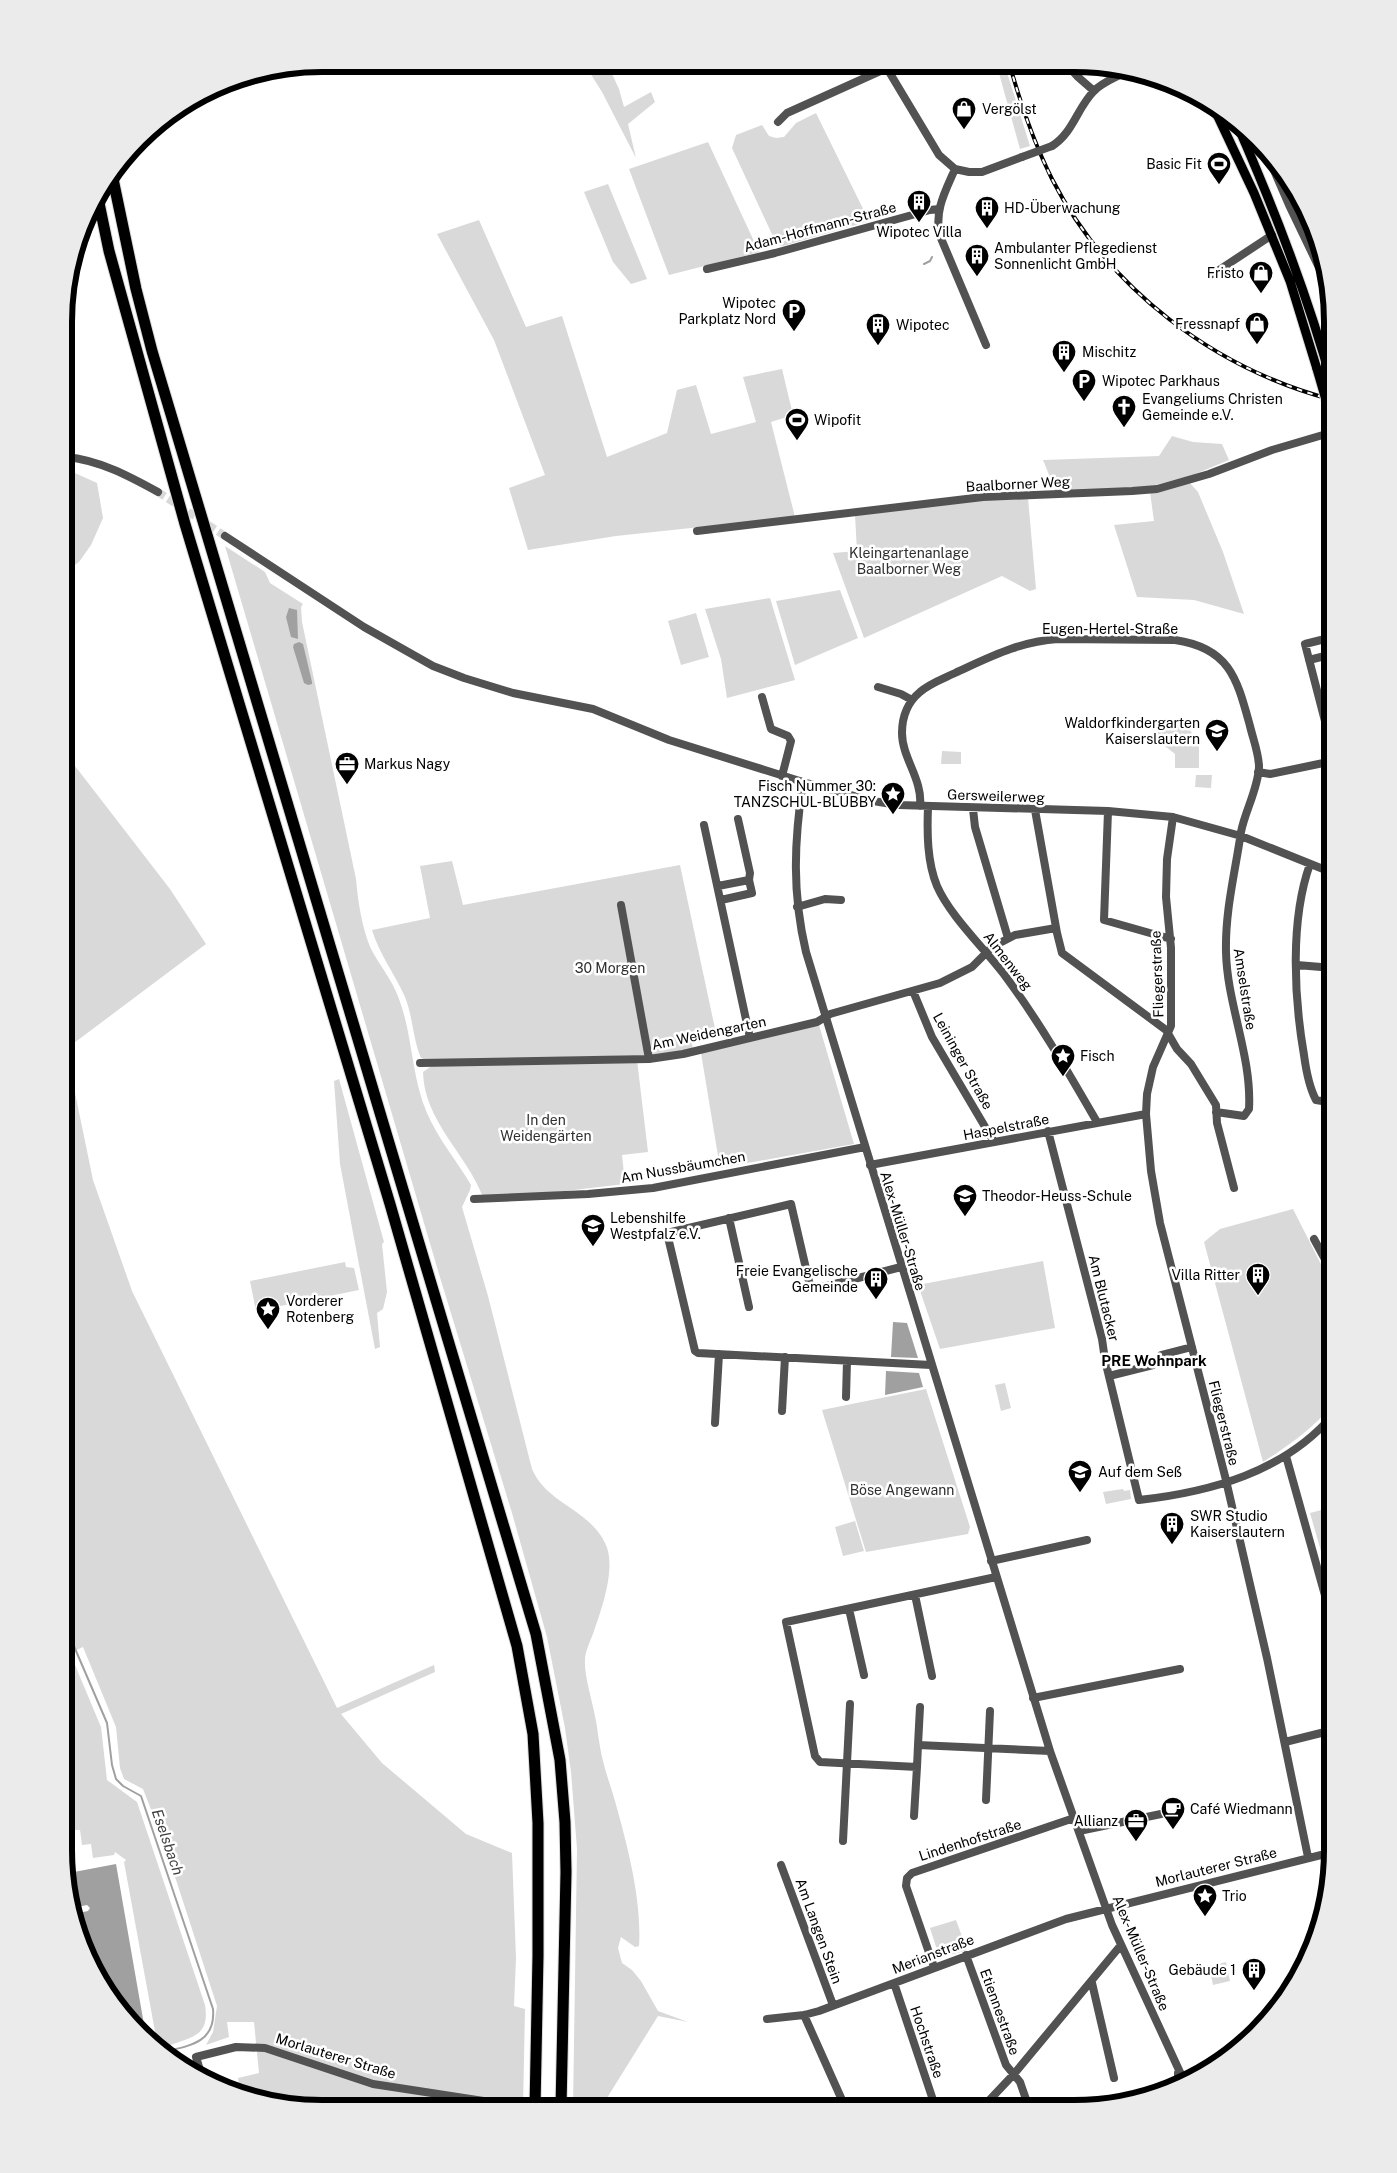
<svg xmlns="http://www.w3.org/2000/svg" width="1397" height="2173" viewBox="0 0 1397 2173" font-family="'Public Sans',sans-serif">
<style>
.green{fill:#d9d9d9}
.water{fill:#a0a0a0}
.lines{fill:none;stroke-linecap:round;stroke-linejoin:round}
.stream{stroke:#a0a0a0;stroke-width:2}
.minor-tunnel{stroke:#d9d9d9;stroke-width:8;stroke-dasharray:8 4;stroke-linecap:butt}
.major-casing{stroke:#dbdbdb;stroke-width:11}
.highway-casing{stroke:#dbdbdb;stroke-width:13}
.minor{stroke:#525252;stroke-width:8}
.major{stroke:#000;stroke-width:9}
.highway{stroke:#000;stroke-width:11}
.rail-casing{stroke:#000;stroke-width:4}
.rail{stroke:#fff;stroke-width:2;stroke-dasharray:5.5;stroke-linecap:butt}
.major-bridge-casing{stroke:#dbdbdb;stroke-width:11;stroke-linecap:butt}
.minor-bridge{stroke:#525252;stroke-width:8}
.major-bridge{stroke:#000;stroke-width:9}
.labels{text-anchor:middle;dominant-baseline:central;stroke-width:5;stroke-linejoin:round;paint-order:stroke}
.poi-label{font-size:14px;fill:#000;stroke:#fff;text-anchor:start}
.street-label{font-size:14px;fill:#000;stroke:#fff}
.park-label{font-size:14px;fill:#303030;stroke:#fff}
.neighbourhood-label{font-size:15px;font-weight:bold;fill:#000;stroke:#fff}
.water-label{font-size:15px;font-style:italic;fill:#414141;stroke:#fff}
.rim{fill:none;stroke:#000;stroke-width:6}
</style>
<rect width="100%" height="100%" fill="#fff"/>
<path class="green" d="M585 65H608L619 89 624 107 651 92 655 102 628 124 636 158 602 92Z
M997 66H1005L1030 146 1020 149Z
M816 113 869 221 783 246 777 245 732 148 736 135 762 125 769 136 776 138 784 137 796 123Z
M708 142 759 252 669 275 629 169Z
M608 184 647 279 631 284 613 262 584 192Z
M479 220 526 327 562 316 607 457 667 433 677 390 696 385 711 434 756 422 743 377 782 369 793 415 771 422 795 517 616 536 528 550 509 488 545 475 494 340 437 234Z
M1172 436 1193 442 1222 444 1229 460 1193 475 1144 488 1056 492 1043 460 1159 456Z
M66 469 97 483 103 518 91 545 79 562 66 571Z
M1189 482 1198 492 1223 552 1244 614 1194 600 1137 597 1114 525 1154 521 1150 492Z
M1028 498 1036 589 1030 591 1002 576 864 638 833 553 857 551 855 515 984 499Z
M225 546 265 572 270 583 303 604 301 607 302 622 356 879C358 902 362 928 371 949 380 966 393 981 399 999 413 1036 411 1076 427 1113 438 1139 457 1161 471 1185L470 1190 462 1207 488 1296 532 1469C547 1504 589 1509 605 1543 617 1566 602 1608 594 1631 591 1640 585 1651 585 1660 584 1675 592 1700 595 1716 598 1730 599 1746 603 1761 606 1774 611 1787 615 1801 627 1844 642 1900 639 1946L635 1947 621 1937 618 1948 622 1963 632 1970 641 1981 658 2011 688 2022 658 2016 602 2106 608 2108H573L577 1849 571 1772 565 1728 547 1637 512 1513 439 1274Z
M840 590 858 638 795 665 776 601Z
M770 598 795 680 727 698 721 659 705 609Z
M696 613 709 657 681 665 668 621Z
M1159 726H1187L1199 743V768H1175V754L1152 736Z
M942 751 961 752V764H941Z
M65 753 170 889 206 944 66 1049 93 1180 132 1291 337 1708 434 1665 435 1672 341 1714 382 1763 466 1834 512 1853 516 1958 514 2006 525 2009 523 2108 289 2107 241 2094 238 2078 259 2073 254 2022H227L229 2037 206 2045 213 2032 217 2006 164 1843 143 1789 124 1779 120 1768 116 1727 83 1647 70 1653 101 1727 107 1780 137 1802 205 2005C209 2030 199 2036 176 2043 170 2045 163 2048 158 2048L124 1862 126 1860 115 1852 114 1855 93 1858 91 1844 82 1845 80 1830H73L71 1815 64 1816Z
M1196 775H1212L1211 788 1195 787Z
M452 861 463 905 680 865 717 1038 692 1043 693 1049 655 1055 427 1060 421 1058C413 1040 413 1017 405 997 395 974 379 954 372 930L430 918 420 866Z
M819 1025 854 1144 720 1168 701 1053Z
M637 1060 648 1152 622 1155 625 1184 548 1193 483 1197C466 1153 424 1121 423 1072L433 1065 469 1066Z
M339 1079 384 1242 382 1244 387 1292 383 1309 377 1313 380 1347 375 1349 340 1164 334 1081Z
M1293 1209 1333 1288V1404C1313 1429 1289 1445 1263 1462L1204 1242 1220 1229Z
M1043 1261 1055 1328 940 1349 918 1285Z
M345 1262 346 1267 354 1268 359 1290 256 1311 250 1281Z
M1005 1383 1011 1408 1001 1411 995 1385Z
M926 1389 970 1527 968 1534 866 1552 822 1410Z
M1123 1489 1124 1491 1130 1490 1131 1499 1106 1504 1103 1492Z
M1333 1507V1593L1310 1513Z
M855 1521 864 1551 843 1556 835 1527Z
M956 1920 967 1950 944 1957 939 1956 930 1928Z
M1226 1962 1230 1981 1213 1985 1209 1966Z"/>
<path class="water" d="M289 608 297 610 298 639 291 637 286 617Z
M299 642 303 644 312 682V684L308 685 304 683 293 647 294 644Z
M893 1322 907 1323 918 1358 891 1357Z
M886 1371 919 1373 923 1387 885 1395Z
M116 1864 146 2036 117 2008 85 1952 92 1951 94 1948 91 1945 83 1946 78 1913 88 1911 90 1908 87 1905 77 1907 74 1872Z"/>
<g class="lines">
<path class="stream" d="M924 264 930 261 932 257
M64 1623 107 1723 112 1765 116 1779 123 1786 141 1796 213 2009C216 2043 189 2046 162 2052"/>
<path class="minor-tunnel" d="M158 492 225 536"/>
<defs>
<path id="major" d="M1213 106 1254 193 1290 281 1317 369
M1236 122C1274 208 1308 296 1333 387"/>
<path id="highway" d="M113 179 136 289 152 351 536 1634 560 1760 565 1822 566 1872 561 2108
M98 198 109 251 185 524 390 1204 517 1646 533 1734 538 1823V1956L535 2108"/>
</defs>
<use href="#major" class="major-casing"/>
<use href="#highway" class="highway-casing"/>
<path class="minor" d="M885 65 939 155 955 169 969 172H982L1022 157
M1068 66 1078 77 1094 91
M778 122 787 113 887 68
M1222 125 1234 120
M1052 146C1073 133 1077 108 1094 91 1102 82 1117 77 1127 71
M1266 152 1289 205 1324 278
M955 169C945 192 934 211 940 236L986 345
M707 269 775 253 930 210 939 209
M1213 274 1272 235
M66 457C99 460 129 476 158 492
M697 531 983 497 1132 491 1157 489 1209 474 1272 450 1333 432
M225 536 364 627 433 666 464 678 513 693 593 709 669 740 803 782 873 801 898 805 1108 811 1173 817 1241 836 1333 873
M1309 660 1333 654
M878 687 901 694 912 700
M762 697 771 729 788 736 791 741 782 776
M1333 752 1305 644 1333 637
M1258 772 1270 774 1333 761
M803 782C794 842 792 893 806 952L1050 1751 1112 1925 1185 2083
M920 806C923 780 902 758 902 733 902 717 908 702 920 692 930 683 945 678 957 672 990 657 1021 641 1058 639L1175 640C1230 648 1237 679 1250 726 1253 739 1259 754 1259 767 1258 789 1245 811 1241 832 1235 873 1225 911 1226 952 1227 1004 1252 1056 1249 1109L1244 1116 1216 1112
M928 807C927 832 927 862 937 886 950 916 985 949 1006 977 1040 1023 1068 1072 1097 1122
M973 809 975 827 1008 938
M1035 810 1057 933 1062 953 1166 1030 1177 1049 1191 1064 1216 1105 1217 1123 1234 1188
M1108 811 1104 920 1171 939
M1173 817 1167 859 1166 897 1171 948V1026L1153 1067 1147 1094 1146 1114 1151 1171 1160 1223 1225 1476 1267 1658 1308 1857
M704 825 750 1038
M1310 864C1290 920 1294 997 1304 1055 1306 1070 1309 1087 1316 1100L1322 1101 1333 1099
M718 886 749 880 750 873 738 819
M721 900 752 893 749 880
M621 905 649 1059
M797 907 825 899 841 900
M1297 965 1333 968
M913 991 932 1037 994 1142
M420 1063 649 1059 683 1054 817 1022 830 1014 940 983 972 967 992 947 1015 935 1056 928
M1048 1131 1102 1339 1105 1360 1139 1500C1211 1492 1284 1472 1333 1415
M870 1165 1146 1114
M474 1199 588 1194 653 1188 865 1147
M729 1218 749 1307
M1314 1239 1333 1274
M901 1267 811 1290 791 1204 667 1233 695 1351 698 1353 931 1365
M1109 1376 1153 1365 1161 1355 1192 1347
M846 1397 847 1361
M782 1411 785 1357
M715 1423 719 1354
M1286 1456 1333 1624
M991 1561 1087 1540
M996 1577 786 1622 815 1756 820 1762 917 1767 918 1745 1050 1751
M915 1595 932 1676
M849 1609 864 1675
M1033 1698 1180 1669
M1285 1742 1333 1730
M918 1745 920 1707
M986 1800 990 1711
M914 1816 917 1767
M1079 1831 1161 1814
M843 1841 850 1704
M781 1865 833 2005
M966 1955 1006 2065 1020 2082 1028 2105
M934 1967 906 1886 907 1878 912 1873 1074 1818
M894 1983 936 2109
M1092 1983 1114 2078
M804 2015 846 2109
M767 2019 804 2015 819 2011 1066 1919 1333 1852
M1178 2073V2087
M202 2077 196 2057 236 2047 265 2048 373 2084 529 2108
M981 2109 1014 2074 1121 1945"/>
<use href="#major" class="major"/>
<use href="#highway" class="highway"/>
<defs>
<path id="rail" d="M1010 66C1021 105 1034 143 1052 179 1109 290 1215 369 1333 400"/>
</defs>
<use href="#rail" class="rail-casing"/>
<use href="#rail" class="rail"/>
<defs>
<path id="major-bridge" d="M1317 369 1333 424"/>
</defs>
<use href="#major-bridge" class="major-bridge-casing"/>
<path class="minor-bridge" d="M1022 157 1052 146"/>
<use href="#major-bridge" class="major-bridge"/>
</g>
<defs>
<symbol id="shop-pin" viewBox="-11 -11 22 30"><path d="M0 17L-7.5 6A9.5 9.5 0 1 1 7.5 6Z" fill="#000" stroke="#fff"/><path d="M-5-2.5h2.3a2.7 3.5 0 0 1 5.4 0H5L5.5 6h-11ZM-1.5-2.5h3a1.5 2.3 0 0 0-3 0Z" fill="#fff"/></symbol>
<symbol id="stadium-pin" viewBox="-11 -11 22 30"><path d="M0 17L-7.5 6A9.5 9.5 0 1 1 7.5 6Z" fill="#000" stroke="#fff"/><path d="M0-5a6.5 5 0 1 0 0 10a6.5 5 0 1 0 0-10ZM-3.5-1.8h7v3.6h-7Z" fill="#fff"/></symbol>
<symbol id="building-pin" viewBox="-11 -11 22 30"><path d="M0 17L-7.5 6A9.5 9.5 0 1 1 7.5 6Z" fill="#000" stroke="#fff"/><path d="M-4-6H4V6H1V3H-1V6H-4ZM-2.5-4.3h1.7v1.8h-1.7ZM.8-4.3h1.7v1.8H.8ZM-2.5-1h1.7V.8h-1.7ZM.8-1h1.7V.8H.8Z" fill="#fff"/></symbol>
<symbol id="parking-pin" viewBox="-11 -11 22 30"><path d="M0 17L-7.5 6A9.5 9.5 0 1 1 7.5 6Z" fill="#000" stroke="#fff"/><path d="M-3.5-5.5H1a3.5 3.5 0 0 1 0 7H-1V5.5H-3.5ZM-1-3.4V-.6H.8a1.4 1.4 0 0 0 0-2.8Z" fill="#fff"/></symbol>
<symbol id="church-pin" viewBox="-11 -11 22 30"><path d="M0 17L-7.5 6A9.5 9.5 0 1 1 7.5 6Z" fill="#000" stroke="#fff"/><path d="M-1.2-6h2.4v3.5h3.3v2.4h-3.3V6h-2.4V-.1h-3.3v-2.4h3.3Z" fill="#fff"/></symbol>
<symbol id="school-pin" viewBox="-11 -11 22 30"><path d="M0 17L-7.5 6A9.5 9.5 0 1 1 7.5 6Z" fill="#000" stroke="#fff"/><path d="M0-5L7-2L0 1L-7-2ZM-4 1L0 2.5L4 1V4Q0 6-4 4Z" fill="#fff"/></symbol>
<symbol id="office-pin" viewBox="-11 -11 22 30"><path d="M0 17L-7.5 6A9.5 9.5 0 1 1 7.5 6Z" fill="#000" stroke="#fff"/><path d="M-6-3h4V-5.5h4V-3h4V5H-6ZM-1-4.5V-3h2v-1.5ZM-6 0V1H6V0Z" fill="#fff"/></symbol>
<symbol id="sight-pin" viewBox="-11 -11 22 30"><path d="M0 17L-7.5 6A9.5 9.5 0 1 1 7.5 6Z" fill="#000" stroke="#fff"/><path d="M0-6L1.8-2.2L6-1.7L2.9 1.2L3.7 5.4L0 3.3L-3.7 5.4L-2.9 1.2L-6-1.7L-1.8-2.2Z" fill="#fff"/></symbol>
<symbol id="cafe-pin" viewBox="-11 -11 22 30"><path d="M0 17L-7.5 6A9.5 9.5 0 1 1 7.5 6Z" fill="#000" stroke="#fff"/><path d="M-5.5-4.5H6V0H3Q3 3.5 0 3.5H-2.5Q-5.5 3.5-5.5 0ZM3-3.2v2h1.7v-2ZM-6 4.5H4V6H-6Z" fill="#fff"/></symbol>
</defs>
<g fill-rule="evenodd">
<use href="#shop-pin" x="950" y="95" width="28" height="38"/>
<use href="#stadium-pin" x="1205" y="150" width="28" height="38"/>
<use href="#building-pin" x="905" y="188" width="28" height="38"/>
<use href="#building-pin" x="973" y="194" width="28" height="38"/>
<use href="#building-pin" x="963" y="242" width="28" height="38"/>
<use href="#shop-pin" x="1247" y="259" width="28" height="38"/>
<use href="#parking-pin" x="780" y="297" width="28" height="38"/>
<use href="#shop-pin" x="1243" y="310" width="28" height="38"/>
<use href="#building-pin" x="864" y="311" width="28" height="38"/>
<use href="#building-pin" x="1050" y="338" width="28" height="38"/>
<use href="#parking-pin" x="1070" y="367" width="28" height="38"/>
<use href="#church-pin" x="1110" y="393" width="28" height="38"/>
<use href="#stadium-pin" x="783" y="406" width="28" height="38"/>
<use href="#school-pin" x="1203" y="717" width="28" height="38"/>
<use href="#office-pin" x="333" y="750" width="28" height="38"/>
<use href="#sight-pin" x="879" y="780" width="28" height="38"/>
<use href="#sight-pin" x="1049" y="1042" width="28" height="38"/>
<use href="#school-pin" x="951" y="1182" width="28" height="38"/>
<use href="#school-pin" x="579" y="1212" width="28" height="38"/>
<use href="#building-pin" x="1244" y="1261" width="28" height="38"/>
<use href="#building-pin" x="862" y="1265" width="28" height="38"/>
<use href="#sight-pin" x="254" y="1295" width="28" height="38"/>
<use href="#school-pin" x="1066" y="1458" width="28" height="38"/>
<use href="#building-pin" x="1158" y="1510" width="28" height="38"/>
<use href="#cafe-pin" x="1159" y="1795" width="28" height="38"/>
<use href="#office-pin" x="1122" y="1807" width="28" height="38"/>
<use href="#sight-pin" x="1191" y="1882" width="28" height="38"/>
<use href="#building-pin" x="1240" y="1956" width="28" height="38"/>
</g>
<g class="labels">
<g class="poi-label">
<text x="982" y="109">Vergölst</text>
<text x="1202" y="164" text-anchor="end">Basic Fit</text>
<text x="1004" y="208">HD-Überwachung</text>
<text x="919" y="232" text-anchor="middle">Wipotec Villa</text>
<text x="994" y="248">Ambulanter Pflegedienst<tspan x="994" dy="16">Sonnenlicht GmbH</tspan></text>
<text x="1244" y="273" text-anchor="end">Fristo</text>
<text x="776" y="303" text-anchor="end">Wipotec<tspan x="776" dy="16">Parkplatz Nord</tspan></text>
<text x="1240" y="324" text-anchor="end">Fressnapf</text>
<text x="896" y="325">Wipotec</text>
<text x="1082" y="352">Mischitz</text>
<text x="1102" y="381">Wipotec Parkhaus</text>
<text x="1142" y="399">Evangeliums Christen<tspan x="1142" dy="16">Gemeinde e.V.</tspan></text>
<text x="814" y="420">Wipofit</text>
<text x="1200" y="723" text-anchor="end">Waldorfkindergarten<tspan x="1200" dy="16">Kaiserslautern</tspan></text>
<text x="364" y="764">Markus Nagy</text>
<text x="876" y="786" text-anchor="end">Fisch Nummer 30:<tspan x="876" dy="16">TANZSCHUL-BLUBBY</tspan></text>
<text x="1080" y="1056">Fisch</text>
<text x="982" y="1196">Theodor-Heuss-Schule</text>
<text x="610" y="1218">Lebenshilfe<tspan x="610" dy="16">Westpfalz e.V.</tspan></text>
<text x="858" y="1271" text-anchor="end">Freie Evangelische<tspan x="858" dy="16">Gemeinde</tspan></text>
<text x="1240" y="1275" text-anchor="end">Villa Ritter</text>
<text x="286" y="1301">Vorderer<tspan x="286" dy="16">Rotenberg</tspan></text>
<text x="1098" y="1472">Auf dem Seß</text>
<text x="1190" y="1516">SWR Studio<tspan x="1190" dy="16">Kaiserslautern</tspan></text>
<text x="1190" y="1809">Café Wiedmann</text>
<text x="1118" y="1821" text-anchor="end">Allianz</text>
<text x="1222" y="1896">Trio</text>
<text x="1236" y="1970" text-anchor="end">Gebäude 1</text>
</g>
<g class="street-label">
<text transform="translate(820 227) rotate(-15)">Adam-Hoffmann-Straße</text>
<text transform="translate(1018 484) rotate(-3)">Baalborner Weg</text>
<text x="1110" y="629">Eugen-Hertel-Straße</text>
<text transform="translate(996 796) rotate(2)">Gersweilerweg</text>
<text transform="translate(1008 961) rotate(52)">Almenweg</text>
<text transform="translate(1157 974) rotate(-92)">Fliegerstraße</text>
<text transform="translate(1245 989) rotate(81)">Amselstraße</text>
<text transform="translate(709 1033) rotate(-12)">Am Weidengarten</text>
<text transform="translate(963 1061) rotate(61)">Leininger Straße</text>
<text transform="translate(1006 1127) rotate(-11)">Haspelstraße</text>
<text transform="translate(683 1167) rotate(-10)">Am Nussbäumchen</text>
<text transform="translate(903 1231) rotate(73)">Alex-Müller-Straße</text>
<text transform="translate(1104 1298) rotate(76)">Am Blutacker</text>
<text transform="translate(1224 1423) rotate(76)">Fliegerstraße</text>
<text transform="translate(970 1840) rotate(-18)">Lindenhofstraße</text>
<text transform="translate(1216 1867) rotate(-14)">Morlauterer Straße</text>
<text transform="translate(819 1931) rotate(70)">Am Langen Stein</text>
<text transform="translate(1141 1953) rotate(67)">Alex-Müller-Straße</text>
<text transform="translate(933 1954) rotate(-21)">Merianstraße</text>
<text transform="translate(1000 2012) rotate(70)">Etiennestraße</text>
<text transform="translate(927 2042) rotate(71)">Hochstraße</text>
<text transform="translate(336 2056) rotate(17)">Morlauterer Straße</text>
</g>
<g class="park-label">
<text x="909" y="553">Kleingartenanlage<tspan x="909" dy="16">Baalborner Weg</tspan></text>
<text x="610" y="968">30 Morgen</text>
<text x="546" y="1120">In den<tspan x="546" dy="16">Weidengärten</tspan></text>
<text x="902" y="1490">Böse Angewann</text>
</g>
<g class="neighbourhood-label">
<text x="1154" y="1360">PRE Wohnpark</text>
</g>
<g class="water-label">
<text transform="translate(168 1842) rotate(71)">Eselsbach</text>
</g>
</g>
<path d="M0 0H1397V2173H0ZM322 72H1074A250 250 0 0 1 1324 322V1850A250 250 0 0 1 1074 2100H322A250 250 0 0 1 72 1850V322A250 250 0 0 1 322 72Z" fill="#ebebeb" fill-rule="evenodd"/>
<path class="rim" d="M322 72H1074A250 250 0 0 1 1324 322V1850A250 250 0 0 1 1074 2100H322A250 250 0 0 1 72 1850V322A250 250 0 0 1 322 72Z"/>
</svg>
